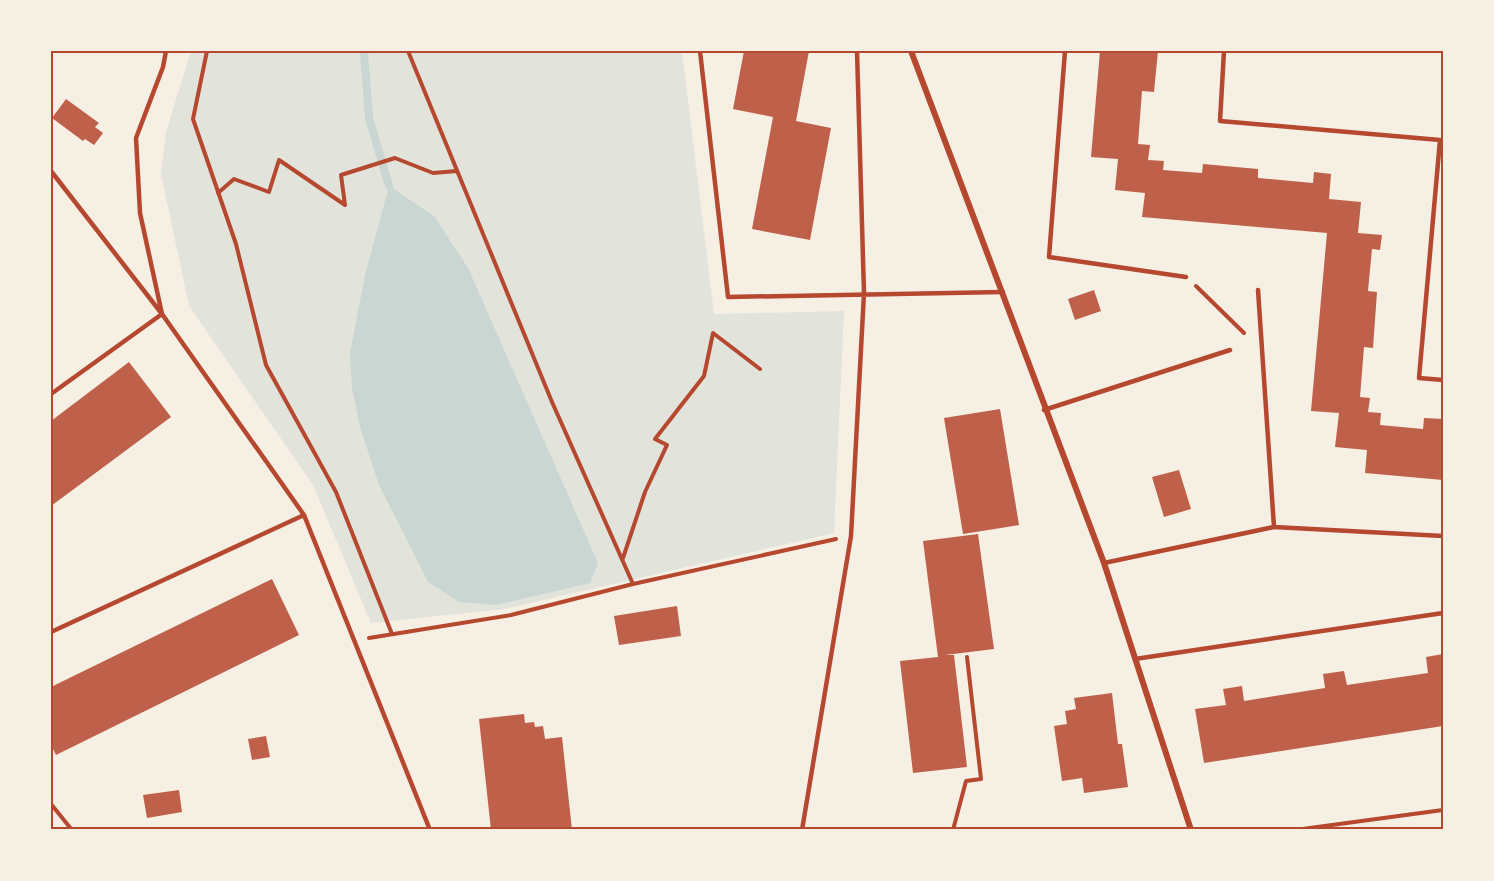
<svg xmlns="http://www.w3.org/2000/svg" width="1494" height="881" viewBox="0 0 1494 881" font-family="Mulish,sans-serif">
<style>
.green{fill:#e2e4dc}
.water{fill:#c9d6d2}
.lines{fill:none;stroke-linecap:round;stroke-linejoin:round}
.stream{stroke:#c9d6d2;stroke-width:8}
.building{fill:#bf614a}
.path{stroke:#b5482f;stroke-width:4}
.service{stroke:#b5482f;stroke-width:4.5}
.minor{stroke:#b5482f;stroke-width:6}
.neatline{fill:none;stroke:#b5482f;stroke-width:2}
</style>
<rect width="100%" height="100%" fill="#f6efe4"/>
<path class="green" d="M191 51H682L714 314 844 311 834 533 505 609 371 623 313 485 189 306 161 174 166 132Z"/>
<path class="water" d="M389 186 434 216 468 268 598 563 590 583 496 605 459 602 428 582 379 485 360 427 352 388 350 353 365 275Z"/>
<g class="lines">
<path class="stream" d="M364 51 369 118 389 186"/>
</g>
<path class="building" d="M744 51H809L796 121 831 128 810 240 752 229 773 117 733 109Z
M1100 51H1158L1154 92 1142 91 1138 144 1150 145 1148 160 1164 161 1163 170 1202 173 1203 164 1258 169V178L1313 183 1314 172 1331 174 1329 199 1361 202 1358 233 1382 235 1380 250 1372 249 1368 291 1377 292 1373 348 1364 347 1360 397 1370 398 1368 412 1381 413 1380 425 1423 429 1424 418 1443 419V480L1365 473 1367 450 1335 447 1339 413 1311 411 1327 233 1142 217 1145 193 1115 190 1118 159 1091 157Z
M66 99 99 123 95 127 103 133 94 145 85 139 83 141 52 118Z
M1094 290 1101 311 1075 320 1068 299Z
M129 362 171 417 51 506V421Z
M1000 409 1019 525 963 534 944 418Z
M1179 470 1191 509 1164 517 1152 477Z
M978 534 994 649 945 655H954L967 767 913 773 900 661 938 657 923 541Z
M272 579 299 635 56 755 51 745V687Z
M677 606 681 636 619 645 614 616Z
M1443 654V726L1204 763 1195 709 1226 705 1223 689 1242 686 1244 701 1325 688 1323 674 1344 671 1347 685 1428 673 1426 657Z
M1112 693 1118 744H1122L1128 787 1084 793 1082 778 1062 781 1054 726 1067 724 1065 711 1076 709 1074 698Z
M524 714 525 723 534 722 535 727 543 726 545 739 562 737 572 830H491L479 719Z
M266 736 270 757 252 760 248 739Z
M179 790 182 812 147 818 143 795Z"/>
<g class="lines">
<path class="path" d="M207 51 193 119 236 244 266 365 336 492 392 634
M408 51 552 402 633 584
M218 193 234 179 269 192 279 160 345 205 341 175 395 158 433 173 457 171
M1196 286 1244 333
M623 558 645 492 667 445 655 439 704 376 713 333 760 369
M369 638 511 615 633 584 836 539
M51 804 72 830
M953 830 966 781 981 779 967 657
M1295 830 1443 810"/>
<path class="service" d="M166 51 163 67 136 138 140 213 162 314 304 515 430 830
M700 51 728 297 1003 292
M1065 51 1049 257 1186 277
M1224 51 1220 121 1440 140 1419 378 1443 380
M51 171 162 314 51 394
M1258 290 1274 527
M1044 410 1230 350
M1104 563 1274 527 1443 536
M51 632 304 515
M1135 659 1443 613
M802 830 851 536 864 293 857 51"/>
<path class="minor" d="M911 51 1104 563 1191 830"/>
</g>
<rect width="1494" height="881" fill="none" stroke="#f6efe4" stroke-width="105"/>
<rect x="52" y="52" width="1390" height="776" class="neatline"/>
</svg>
